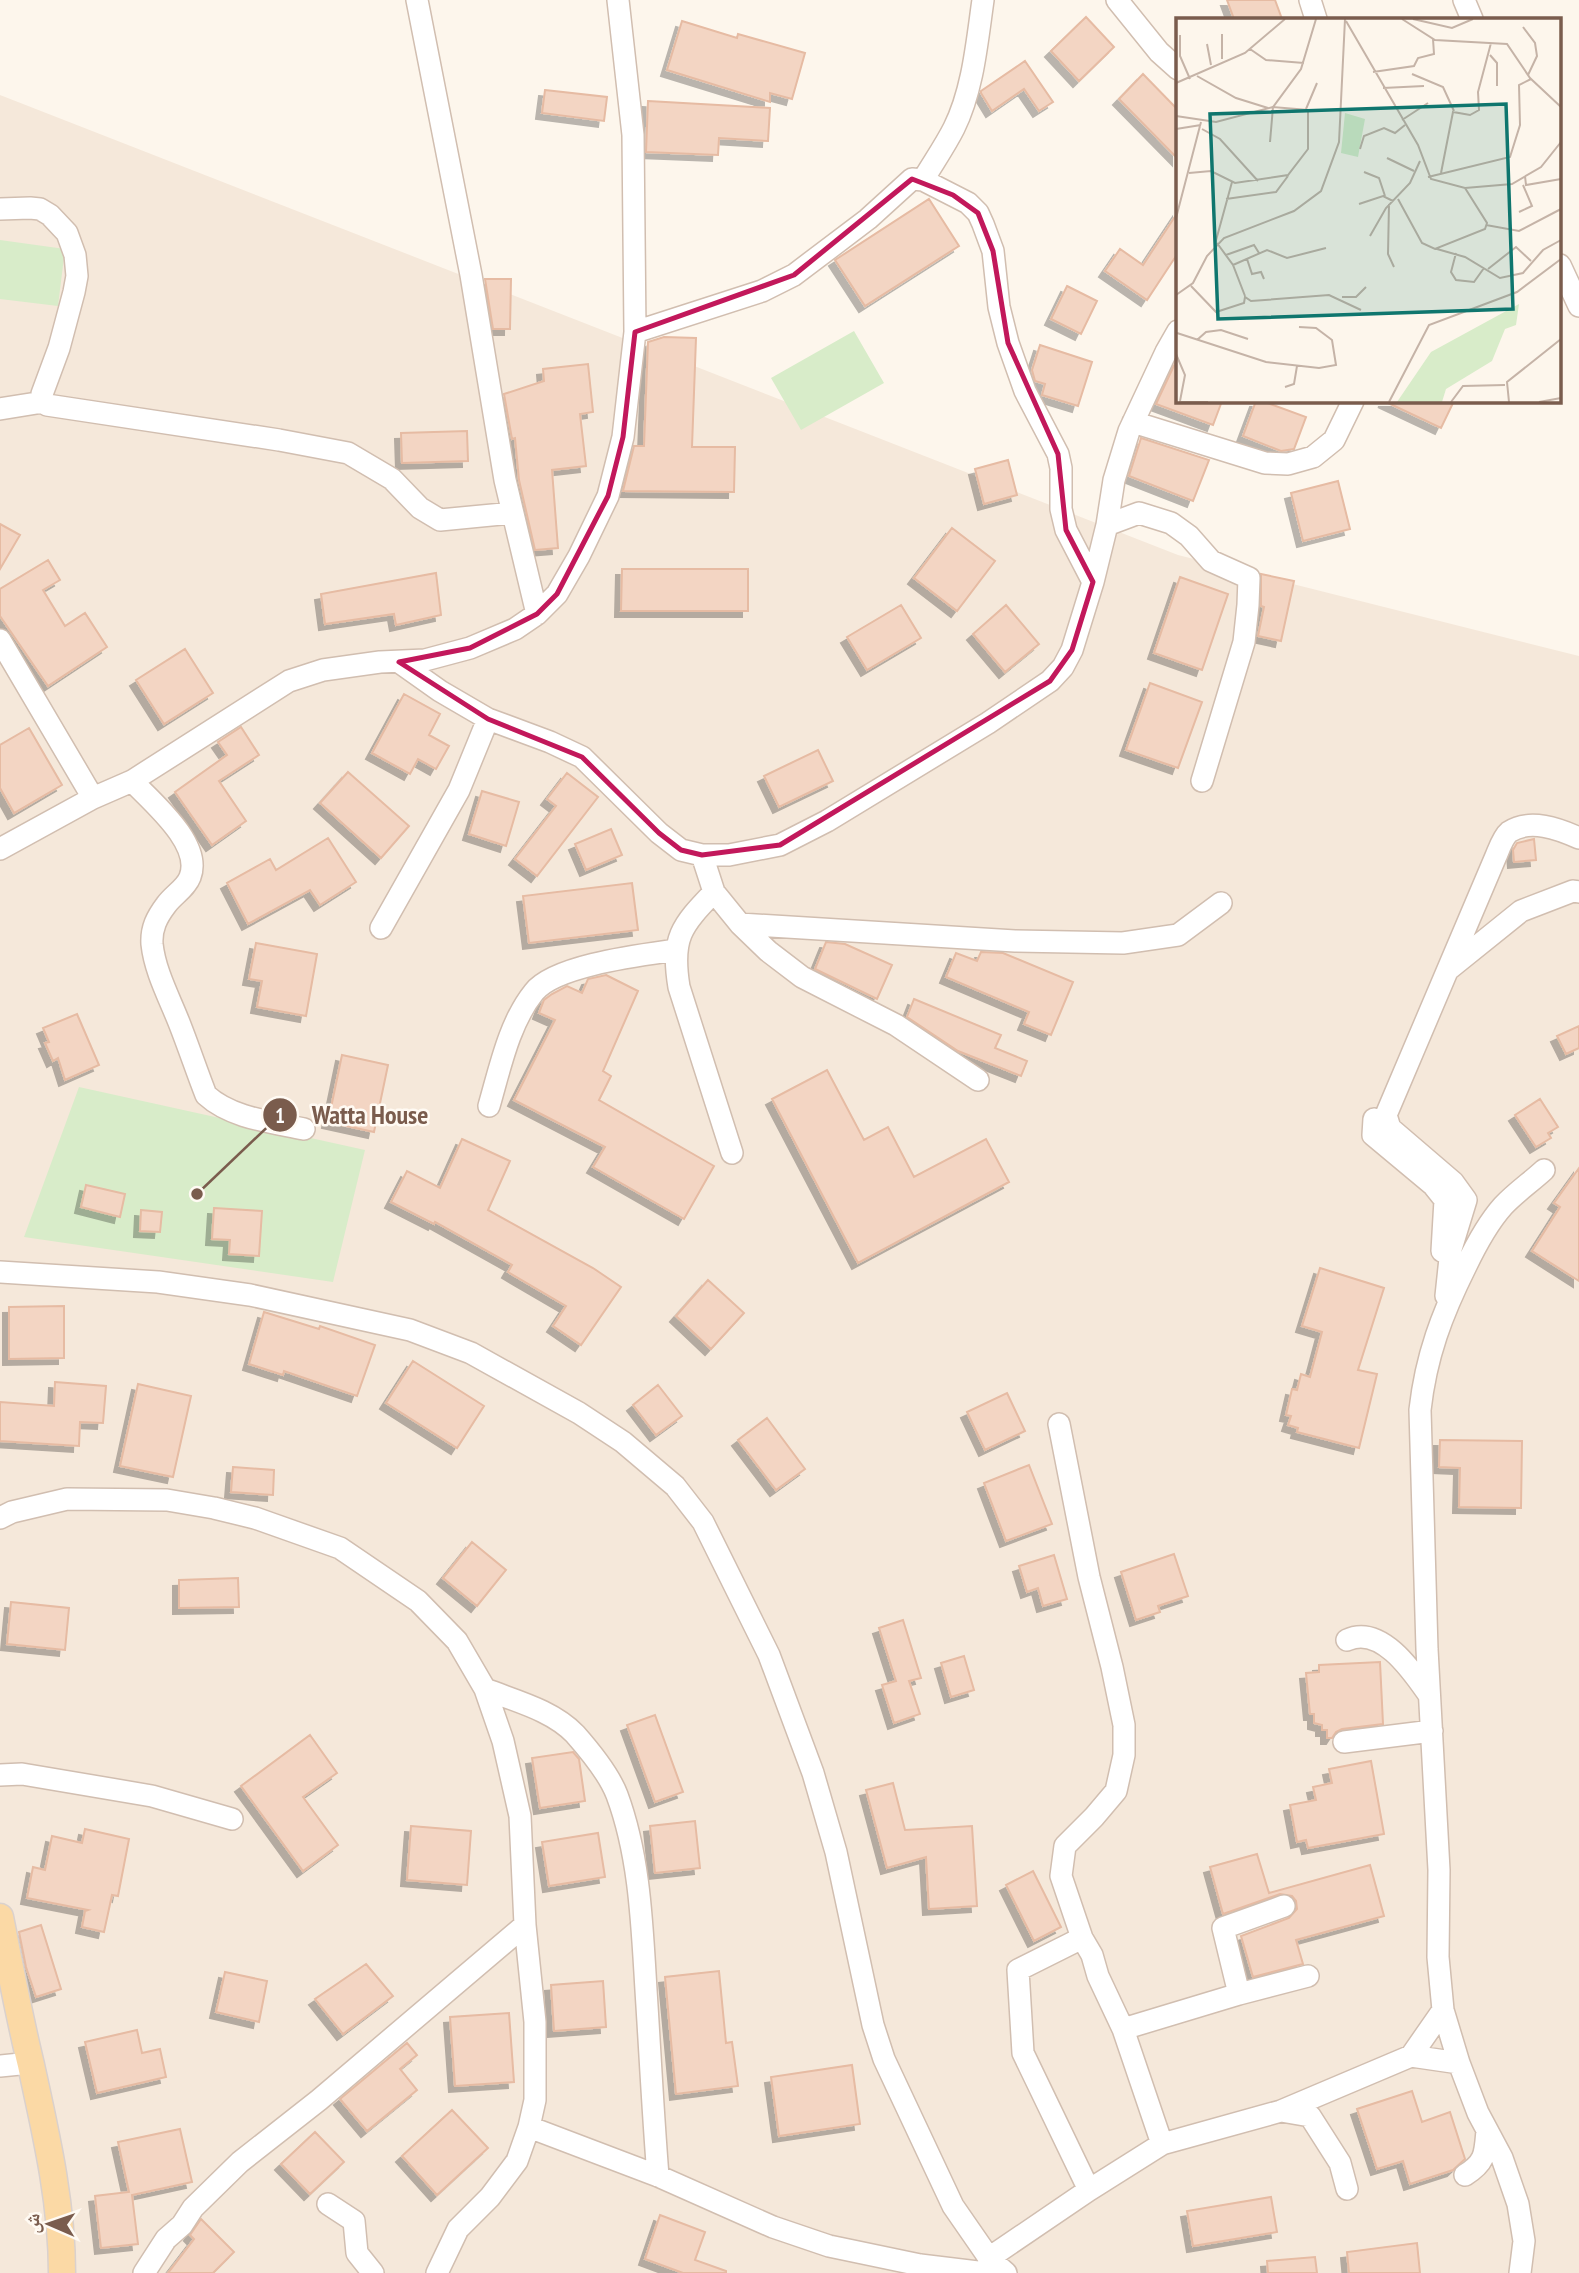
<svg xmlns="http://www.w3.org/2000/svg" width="1579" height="2273" viewBox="0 0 1579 2273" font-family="'PT Sans Narrow','Noto Naskh Arabic',sans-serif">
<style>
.residential{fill:#f5e8da}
.green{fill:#d8ecc9}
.building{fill:#f3d5c3;stroke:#e6bba3;stroke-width:2;filter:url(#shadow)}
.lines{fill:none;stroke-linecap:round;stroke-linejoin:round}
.minor-casing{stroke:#d1beb0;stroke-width:24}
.major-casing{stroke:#dad1cd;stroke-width:29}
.minor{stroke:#fff;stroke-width:21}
.major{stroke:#fbd9a5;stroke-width:26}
.marked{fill:none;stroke:#c2185b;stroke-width:5;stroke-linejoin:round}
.inset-road{fill:none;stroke:#c5b3a7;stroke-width:2}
.view{fill:#0f766e;fill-opacity:0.15;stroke:#0f766e;stroke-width:3.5}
.inset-edge{fill:none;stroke:#7a5c4d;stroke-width:3.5}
.leader{fill:none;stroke:#7a5c4d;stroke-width:2.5}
.callout-dot{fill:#7a5c4d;stroke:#fffaf3;stroke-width:2.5}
.mark-label{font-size:21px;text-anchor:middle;font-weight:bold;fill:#fff}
.callout-label{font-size:26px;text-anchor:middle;font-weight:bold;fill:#7a5c4d;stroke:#fffaf3;stroke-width:5;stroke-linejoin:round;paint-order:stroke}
</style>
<defs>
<filter id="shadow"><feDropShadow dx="-6" dy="6" stdDeviation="0" flood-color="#0004"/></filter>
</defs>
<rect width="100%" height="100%" fill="#fdf6ec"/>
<path class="residential" d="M0 95 1178 555 1579 656V2273H0Z"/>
<path class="green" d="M0 240 65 249 58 306 0 299Z
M854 331 884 383 801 430 771 378Z
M79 1087 365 1150 333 1282 24 1237Z"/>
<path class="building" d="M1227 0H1275L1282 19H1234Z
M1086 17 1114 47 1079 81 1051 51Z
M682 21 737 38 738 34 805 53 792 99 770 93V102L667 70Z
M1025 61 1053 102 1039 111 1024 89 992 111 981 93V91Z
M1143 74 1178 110V159L1119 99Z
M545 90 607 97 604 121 542 113Z
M648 101 770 108 768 141 719 138 718 155 646 152Z
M929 199 959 246 865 306 835 260Z
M1178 212V253L1147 300 1105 271 1120 249 1143 265Z
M485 279H511L510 329H493Z
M1067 286 1097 301 1081 334 1051 319Z
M664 337 696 338 692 447H735L734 492 623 491 634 446H644L648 342Z
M1040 345 1092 362 1078 406 1042 395 1045 384 1035 381 1032 370Z
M1178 357V401H1222L1213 425 1156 404Z
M588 364 593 412 580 414 586 466 552 470 558 548 535 550 519 480 515 438 512 439 504 394 544 381 543 369Z
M1256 401H1262L1306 417 1294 449 1281 451 1243 436Z
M1384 401H1454L1441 428Z
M467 431 468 461 402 463 401 433Z
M1141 438 1209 460 1193 501 1129 476Z
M1008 460 1017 495 984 504 975 469Z
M1338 481 1350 529 1303 541 1291 493Z
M0 524 20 535 0 569Z
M952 528 995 561 957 611 914 578Z
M48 560 60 580 43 590 65 626 85 613 107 647 48 686 0 616V589Z
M622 569H748V611H621Z
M436 573 441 615 396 625 394 614 325 624 321 594Z
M1261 574 1294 581 1281 641 1258 636 1264 607 1261 606Z
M1180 577 1228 594 1202 670 1154 653Z
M901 605 921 638 867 670 847 637Z
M1006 605 1039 644 1005 672 973 634Z
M185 649 213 693 164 724 136 680Z
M1150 683 1202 702 1178 768 1126 750Z
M404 694 440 714 429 735 449 746 436 769 418 759 410 774 372 753Z
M241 727 259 755 219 781 246 821 212 845 175 792 227 755 218 742Z
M29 728 62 785 14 813 0 788V745Z
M818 750 833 781 779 807 764 776Z
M348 772 409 826 381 858 320 803Z
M567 773 598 797 537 876 515 859 556 806 547 799Z
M482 791 519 802 506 846 469 834Z
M611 829 622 855 586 870 575 844Z
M328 838 356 882 320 905 310 890 248 924 227 883 270 859 276 870Z
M1534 839 1536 860 1514 862 1513 850 1517 843Z
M632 883 638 930 529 943 523 896Z
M826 942 845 944 892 965 877 999 815 969Z
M256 943 317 954 306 1016 257 1007 262 981 249 979Z
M981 952 1003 953 1073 982 1051 1035 1024 1024 1029 1012 946 977 956 953 977 961Z
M606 975 638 991 603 1071 611 1076 599 1100 714 1166 684 1219 593 1167 605 1147 514 1100 555 1020 539 1013 544 1000 552 994 567 986 582 993 588 979Z
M914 999 1001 1035 995 1048 1027 1061 1021 1076 958 1051 907 1017Z
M77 1014 99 1065 65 1080 58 1058 53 1061 45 1043 49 1042 43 1028Z
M1579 1026V1048L1566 1054 1557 1036Z
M342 1055 388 1065 374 1132 328 1122Z
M827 1070 864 1140 888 1127 914 1177 986 1139 1009 1182 858 1263 772 1099Z
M1540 1099 1558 1127 1548 1133 1551 1138 1536 1147 1515 1115Z
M462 1139 510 1161 488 1210 593 1268 621 1287 581 1345 553 1326 566 1306 508 1272 512 1265 435 1222 434 1224 391 1202 407 1171 440 1188Z
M1579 1168V1281L1532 1251 1560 1207 1554 1203Z
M86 1185 125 1194 120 1217 81 1207Z
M214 1208 262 1211 259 1256 229 1254 230 1240 212 1239Z
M141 1210 162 1212 160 1232 140 1231Z
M1320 1268 1384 1288 1358 1370 1377 1374 1359 1448 1297 1432 1298 1428 1288 1425 1291 1416 1286 1415 1292 1389 1297 1390 1301 1374 1310 1377 1322 1332 1302 1326Z
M708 1280 744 1313 711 1349 676 1316Z
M64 1306V1358L9 1359V1307Z
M264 1312 319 1329 320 1326 375 1345 357 1396 284 1371 283 1375 249 1364Z
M413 1361 484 1406 457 1448 386 1403Z
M55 1382 106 1386 103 1423 80 1422 79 1446 0 1441V1402L54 1406Z
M138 1384 191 1396 173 1477 120 1466Z
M658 1385 682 1416 656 1435 633 1405Z
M1007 1393 1025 1431 985 1450 967 1412Z
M767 1418 805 1469 776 1490 738 1440Z
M1440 1440 1522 1441 1521 1508 1459 1507 1460 1468 1439 1467Z
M1029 1465 1052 1524 1006 1541 984 1483Z
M233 1467 274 1470 273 1495 231 1492Z
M472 1542 506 1570 477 1606 443 1578Z
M1174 1554 1188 1596 1158 1606 1160 1612 1136 1620 1121 1572Z
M1054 1555 1067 1599 1043 1606 1038 1588 1027 1592 1019 1566Z
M238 1578 239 1607 179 1608V1580Z
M11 1602 69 1608 65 1650 7 1644Z
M903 1620 921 1678 909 1681 920 1714 894 1723 882 1685 896 1681 879 1628Z
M964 1656 974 1690 951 1697 941 1663Z
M1380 1662 1383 1724 1342 1729 1336 1732 1332 1738H1327V1730H1322V1725L1314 1723V1714H1310L1306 1673 1319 1672V1665Z
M655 1715 683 1792 655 1802 627 1725Z
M310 1735 337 1773 303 1797 338 1845 303 1871 241 1786Z
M573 1752 579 1759 585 1801 540 1808 532 1758Z
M1371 1761 1384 1834 1308 1848 1306 1840 1297 1842 1290 1805 1316 1800 1313 1787 1332 1783 1329 1769Z
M893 1783 905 1830 972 1826 977 1906 929 1909 926 1857 887 1868 866 1790Z
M695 1821 700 1868 655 1873 650 1826Z
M411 1826 471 1831 467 1885 407 1880Z
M85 1829 129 1839 118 1896 112 1895 104 1932 82 1927 85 1911 88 1910 27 1898 33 1867 45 1870 52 1836 82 1843Z
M598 1833 605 1877 549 1886 542 1842Z
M1257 1854 1269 1893 1370 1865 1384 1916 1296 1940 1303 1964 1253 1977 1241 1936 1289 1918 1297 1909 1296 1901 1292 1896 1280 1894 1223 1914 1210 1867Z
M1033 1871 1061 1927 1034 1941 1006 1885Z
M41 1925 61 1989 36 1997 26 1967 19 1932Z
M366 1964 393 1996 343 2034 315 1999Z
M719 1971 726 2043 732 2042 738 2086 676 2094 665 1977Z
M225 1972 267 1981 259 2022 216 2012Z
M603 1981 606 2027 554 2031 551 1985Z
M509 2013 514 2082 455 2086 450 2017Z
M137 2030 142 2053 160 2049 166 2077 97 2093 85 2042Z
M407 2043 417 2055 400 2069 417 2090 367 2131 340 2099Z
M852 2065 860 2124 779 2136 771 2077Z
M1412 2091 1422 2122 1450 2112 1465 2159 1453 2170 1410 2184 1403 2161 1377 2169 1357 2109Z
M452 2110 488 2148 437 2195 402 2156Z
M180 2129 192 2182 132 2195 138 2244 101 2248 95 2196 129 2192 118 2142Z
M315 2132 344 2162 310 2194 281 2164Z
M1271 2197 1277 2232 1193 2246 1187 2211Z
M660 2215 705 2232 695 2260 726 2271V2273H683L645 2259Z
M201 2219 234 2252 213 2273H168L194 2239 190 2235Z
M1417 2243 1420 2273H1349L1347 2252Z
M1315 2257 1317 2273H1268L1267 2261Z"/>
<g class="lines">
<defs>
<path id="minor" d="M417 0 471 275 505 480 537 614
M1117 0 1159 52 1178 69
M1310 0 1316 19
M1464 0 1472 19
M923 180C933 163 945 146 954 128 973 90 977 42 983 0
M0 209 30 208 40 209 50 215 67 233 75 255 77 276 74 292 59 348 42 394 43 402 47 405 279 440 348 453 392 479 420 508 440 520 512 513
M1560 265 1579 306
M0 409 43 402
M1133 422 1265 463 1288 464 1313 457 1334 440 1353 401
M1107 525 1139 513 1171 523 1189 536 1211 561 1249 578 1248 605 1244 642 1202 781
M1093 582 1107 525 1114 480 1129 431 1166 352 1178 331
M0 640 93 798
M399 662 440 691 488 719 550 742 582 757 659 833 681 850 702 855H729L780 845 827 821 988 723 1050 681 1063 667 1072 650 1093 582 1066 530 1061 509V468L1058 454 1025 391 1008 343 999 307 993 251 983 224 978 213 968 203 923 180 912 179 868 219 794 275 762 291 635 332
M132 781C152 802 203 844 190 877 186 888 173 895 166 905 157 917 151 928 152 944 155 972 170 999 180 1025 189 1048 197 1072 206 1095 231 1118 271 1122 304 1129
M0 849 93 798 132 781 289 681 323 670 380 662 425 660 470 648 515 629 537 614 557 594 579 556 608 496 623 437 635 332 633 135 618 0
M702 855 714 892 740 924 768 951 802 977 896 1025 978 1080
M714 892C681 926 671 938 679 987L732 1153
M740 924 1015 941 1123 943 1178 935 1221 903
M381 928 459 790 488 719
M1449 969 1521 911 1573 891 1579 892
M489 1106C500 1068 509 1023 534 992 555 965 642 955 676 950
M1374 1119 1373 1135 1433 1185 1445 1200 1442 1251
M0 1272 158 1282 250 1295 410 1330 471 1353 579 1413 623 1442 675 1486 703 1522 769 1655 813 1773 836 1852 873 2025 884 2059 953 2206 989 2258 1006 2273
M1446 1296 1451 1249 1466 1200 1453 1182 1390 1128 1386 1115 1496 856C1499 849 1503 837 1509 832 1530 818 1559 829 1579 838
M1059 1424 1089 1577 1112 1667 1124 1725V1755L1116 1791 1094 1817 1065 1846 1061 1876 1082 1938 1092 1955 1098 1976 1123 2029 1162 2144
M0 1518 12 1512 67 1499 167 1500 214 1508 255 1518 340 1548 418 1601 457 1641 485 1689 503 1741 520 1816 525 1925 535 2022V2100L529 2127 517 2161 490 2197 458 2229 437 2273
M1347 1640C1381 1624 1413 1672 1429 1695
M485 1689C515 1701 552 1710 575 1734 590 1751 609 1774 617 1795 640 1857 642 1925 646 1990 650 2052 653 2114 658 2176
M1344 1742 1432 1731
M0 1775 22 1774 152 1796 232 1819
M1082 1938 1018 1970 1023 2053 1089 2190
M1239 1994 1308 1976
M1443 2010 1459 2063
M1123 2029 1239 1994 1223 1928 1284 1906
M0 2066 30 2063
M1281 2111 1310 2116 1340 2163 1347 2189
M529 2127 658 2176 773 2227 829 2246 920 2265 986 2273
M1465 2175C1486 2162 1485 2153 1487 2130
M328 2204 354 2221 357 2253 373 2273
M989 2258 1089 2190 1162 2144 1281 2111 1411 2056
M144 2273 166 2239 182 2225 193 2208 240 2162 319 2100 525 1925
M1520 2273 1524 2241 1518 2204 1502 2158 1478 2113 1459 2063 1411 2056 1443 2010 1438 1957 1439 1870 1427 1649 1420 1410C1426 1356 1442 1314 1466 1266 1476 1245 1487 1224 1503 1206 1515 1193 1531 1182 1544 1170"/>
<path id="major" d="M0 1917C10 1967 19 2016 31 2065 46 2134 62 2202 62 2273"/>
</defs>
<use href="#minor" class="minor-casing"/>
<use href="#major" class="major-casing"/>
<use href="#minor" class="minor"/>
<use href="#major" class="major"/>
</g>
<path class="marked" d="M912 179 953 195 978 213 993 251 1008 343 1058 454 1066 530 1093 582 1072 650 1050 681 780 845 702 855 681 850 659 833 582 757 488 719 399 662 470 648 537 614 557 594 608 496 623 437 635 332 794 275Z"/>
<g transform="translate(1176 18)">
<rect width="385" height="385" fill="#fdf6ec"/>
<path d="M169 95 189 101 182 139 165 135ZM343 286 340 307 329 311 316 343 270 371 266 384H221L255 334Z" fill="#d8ecc9"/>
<path class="inset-road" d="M226 1 259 22 331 26 354 60 385 89M237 1 276 10 297 1M170 3 242 127 255 161 289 170 336 166 365 149 385 124M347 9 359 25 361 38 352 57M4 17V38L14 61M31 26 35 47M74 31 90 42 128 45M314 37 321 45V68M46 41V16M197 54 238 48 242 40 258 36 257 21M236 56 267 69 278 93M21 58 60 80 92 90M0 65 69 35 109 1M207 70 248 68M130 91 141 65M0 98 40 104 97 89 125 51 140 1M226 102 252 85M0 111 25 107M26 111 44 121 82 163M184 131 188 118 208 110 219 115 229 107M211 140 238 153M188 154 203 160 209 178M13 155 35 153 59 165 112 157 132 131V92L97 89 94 124M265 155 277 94 294 97 303 92 302 74 315 25M349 158 350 167 385 161M252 159 334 139 344 107 343 67 355 61M50 181 100 174 112 158M222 181 246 225 259 231 309 211 311 205 289 170M183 186 207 178 217 183M213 186 212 236 218 249M343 194 356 188 347 167M0 200 25 104M310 207 343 213 385 191M194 218 210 190 234 165 244 143M41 225 57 247 69 278M39 226 56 164M261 231 289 239 324 260 347 255 367 232 385 222M280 235 275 254 280 262 298 264 308 250M50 237 78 227 83 235M71 241 76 256 85 254 88 261M57 247 91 232 111 240 150 230M312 251 340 229 355 243M15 268 40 294 68 285 69 279 75 283 153 277 185 292M0 277 17 265 31 238 48 220 118 193 145 173 163 124 169 1M166 279H180L190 269M1 315 90 344 143 350 160 347 156 322 140 310 123 309M21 322 30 314 45 312 72 321M0 336 9 357 4 383M109 369 118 366 121 348M3 384H32M213 384 253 307 341 274 385 241M275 384 287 368 329 367M333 384 331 364 385 321M363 384 385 380"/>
<path class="view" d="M330 86 337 291 42 301 34 96Z"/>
<rect width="385" height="385" class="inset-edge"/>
</g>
<path class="leader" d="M197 1194L280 1115"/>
<g class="callout-dot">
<circle cx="197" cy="1194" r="7"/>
<circle cx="280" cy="1115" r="18"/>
</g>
<g class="mark-label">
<text x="280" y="1123">1</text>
</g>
<g class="callout-label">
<text x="370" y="1124">Watta House</text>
</g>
<g transform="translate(49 2224) rotate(272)" stroke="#fffaf3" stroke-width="5" paint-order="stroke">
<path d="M0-5L12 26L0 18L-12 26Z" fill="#7a5c4d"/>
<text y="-10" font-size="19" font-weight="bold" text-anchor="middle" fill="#7a5c4d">ش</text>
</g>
</svg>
